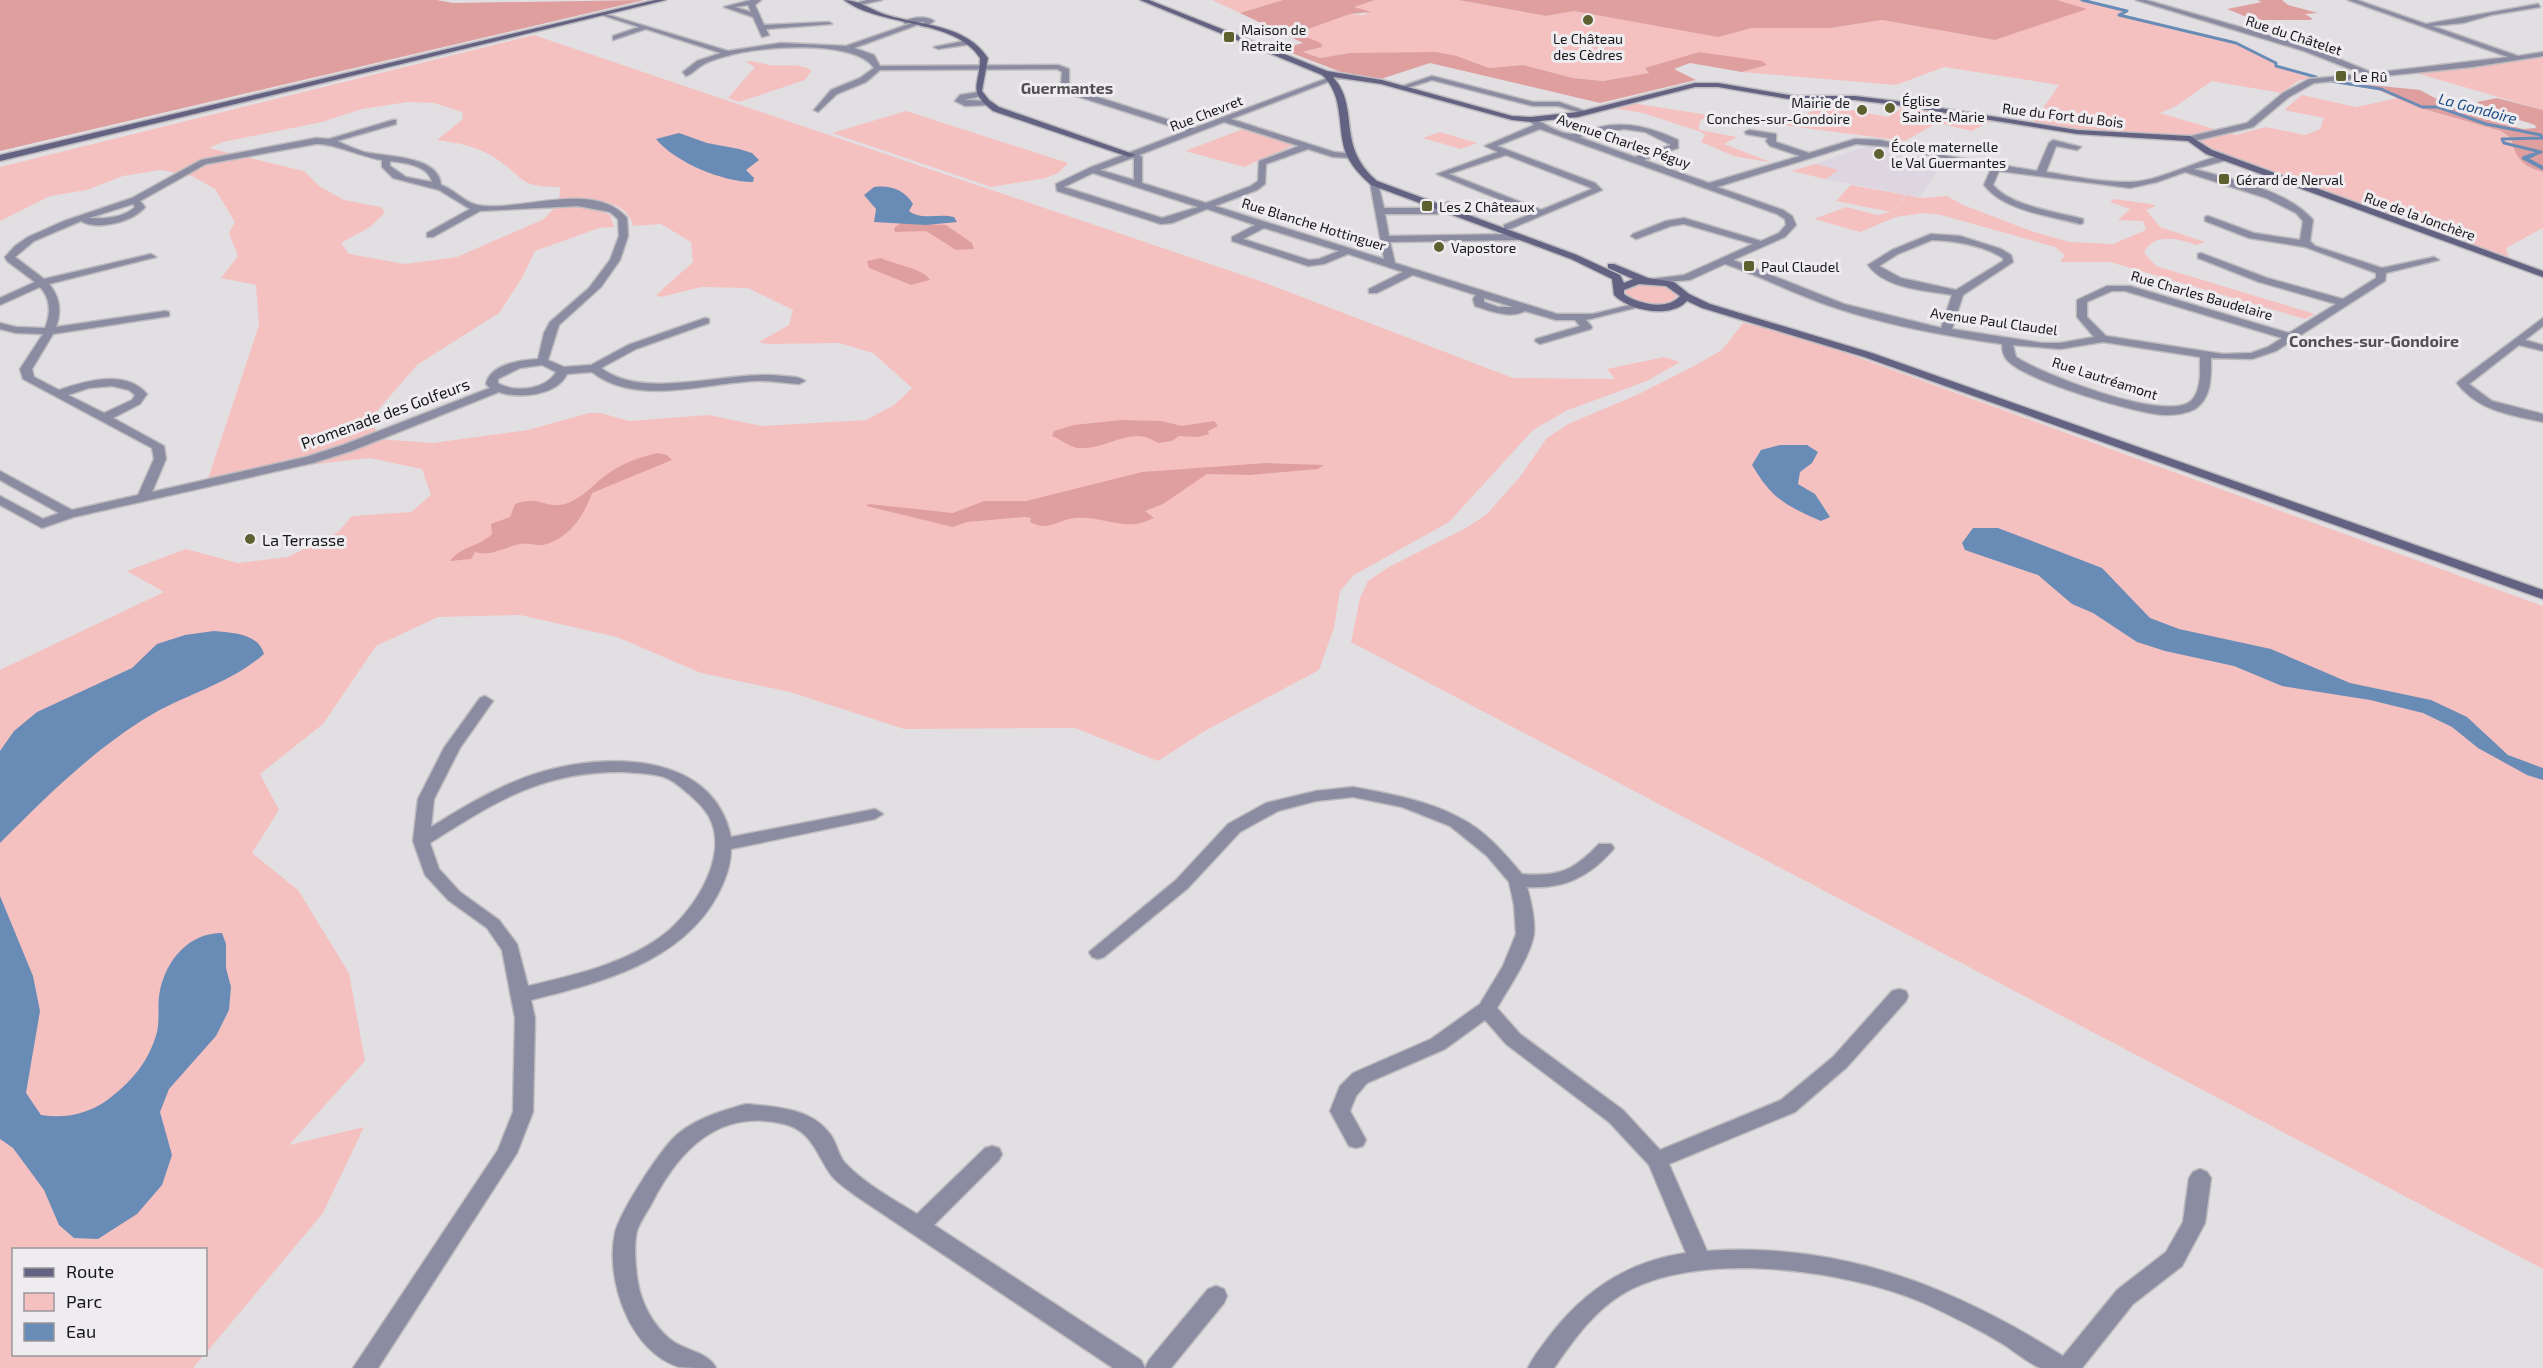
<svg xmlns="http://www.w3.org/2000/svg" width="2543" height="1368" viewBox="0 0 2543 1368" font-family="'Exo 2',sans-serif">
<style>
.built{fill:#ddd5e0}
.green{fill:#f5c1c0;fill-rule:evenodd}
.forest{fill:#df9f9f}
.water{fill:#698cb7}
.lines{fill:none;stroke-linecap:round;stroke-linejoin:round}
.stream-far1{stroke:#698cb7;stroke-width:3}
.stream{stroke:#698cb7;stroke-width:4}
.street-casing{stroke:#bebbbf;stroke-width:3}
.secondary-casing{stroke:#bebbbf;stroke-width:3}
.street{fill:#8b8ba2;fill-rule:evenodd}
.secondary{fill:#636283;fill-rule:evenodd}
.poi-dot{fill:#5d612f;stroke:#efecf0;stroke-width:2}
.labels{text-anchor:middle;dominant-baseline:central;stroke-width:6;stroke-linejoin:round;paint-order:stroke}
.far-poi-label{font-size:14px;fill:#181719;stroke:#efecf0;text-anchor:start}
.far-street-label{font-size:14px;fill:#181719;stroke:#efecf0}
.far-water-label{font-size:15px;font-style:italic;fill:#1e4e86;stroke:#efecf0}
.far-quarter-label{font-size:16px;font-weight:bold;fill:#535054;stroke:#efecf0}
.street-label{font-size:16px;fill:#181719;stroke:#efecf0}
.poi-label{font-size:16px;fill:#181719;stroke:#efecf0;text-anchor:start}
</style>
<rect width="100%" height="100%" fill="#e2dfe3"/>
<path class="built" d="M1870 145H1887L1939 160 1940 166 1920 197 1825 179 1838 170 1815 164Z"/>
<path class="green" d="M1212 0H1283L1240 13Z
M1375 0H1458L1546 16 1574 11 1718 36 1752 28H1830L1882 20 1995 40 2085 9 2057 0H2082L2125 10 2127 11 2119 15 2236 43 2276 63 2277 66 2305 76 2316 77 2298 81 2281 93 2212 81 2176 106 2160 113 2235 135 2266 127 2305 135 2320 129 2324 118 2284 110 2302 95 2356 107 2398 98 2420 108 2501 131 2511 138C2516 159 2522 166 2543 172V228L2506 248 2510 261 2225 157 2187 136 2113 134 2032 124 2059 85 1944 67 1896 85 1742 72 1767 65 1699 52 1646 68 1649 73 1603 81 1573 78 1523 65 1489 68 1457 56 1349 53 1320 58 1303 52 1313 50 1296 33 1350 14 1364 15 1370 12 1352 7Z
M534 35 1260 281 1513 378 1615 379 1607 369 1664 357 1680 362 1647 381 1568 410 1533 430 1449 522 1354 575 1340 591 1334 628 1319 670 1203 732 1158 761 1075 728 904 729 790 692 701 673 617 637 520 615 438 617 376 646 323 724 260 774 279 810 252 853 298 890 349 973 365 1061 289 1145 364 1127 323 1213 206 1353V1250H14V1354L204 1355 193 1368H0V670L164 592 127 571 186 549 238 563 288 557 338 532 352 516 411 512 431 495 422 469 369 458 265 470 207 482 259 325 256 285 221 278 238 256 229 233 235 222 215 189 192 176 160 170 123 176 87 190 50 196 0 221V167ZM408 102 434 103 462 112 463 119 437 140C458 143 477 146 495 158 526 178 517 187 560 187L559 200C582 200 627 196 633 226L661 224 691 242 693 262 656 295 661 297 701 287 748 288 793 310 789 325 759 342 766 344 839 343 873 353 912 388 894 405 866 420 762 426 708 415 629 421 601 413H589L528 430 432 443 379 439 371 418 417 365 499 313 522 278 535 251 599 228 614 227 610 215 592 208 556 206 544 219 457 257 405 264 349 254 341 243 370 227 385 213 381 207 344 200 319 186 304 171 209 148 223 142 322 122 362 109Z
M2543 56V110L2416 73Z
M745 61C754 61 760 63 769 65 786 67 795 62 812 70L805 80 739 102 728 98 755 67Z
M1631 103 1709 115 1701 120 1698 128 1700 130 1737 137 1724 144 1773 163 1734 156 1701 142 1705 135 1701 132 1643 113 1612 108Z
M1826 105 1888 117 1904 107 1990 122 1972 131 1937 123 1905 141 1781 125Z
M906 111 1068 163 1058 173 1046 178 991 187 832 133Z
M1243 129 1296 144 1244 167 1185 151Z
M1440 132 1477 143 1461 149 1423 138Z
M1815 164 1839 170 1825 179 1791 171Z
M1851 185 1906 195 1892 212 1907 195 1920 198 1947 196 1963 205 2034 232 2070 242 2113 244 2146 230 2143 221 2118 220 2130 209 2110 202 2114 199 2151 204 2156 206 2146 210 2160 227 2205 242 2197 245C2180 240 2154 231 2144 253L2156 266 2315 314 2305 319 2110 262H2060L2065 255 2055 247 1941 215 1924 213 1896 217 1860 232 1814 219 1846 207 1877 215 1891 212 1836 201Z
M1641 283 1667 286 1677 296C1666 310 1636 305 1625 293L1627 287Z
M1743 323 1799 336 2543 606V1269L1351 642 1360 598 1368 581 1389 567 1466 528 1487 514 1519 478 1547 438 1568 424 1637 395 1692 367 1722 350Z"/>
<path class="forest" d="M0 0H437L453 3 644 0 0 151Z
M1283 0H1375L1354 7 1372 12 1350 14 1297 33 1321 43 1322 47 1303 52 1320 58 1349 53 1436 52 1457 56 1489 68 1523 65 1573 78 1603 81 1649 73 1645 68 1699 52 1762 61 1767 65 1742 72 1690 63 1674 69 1696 80 1600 103 1430 63 1381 79 1341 72 1281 49 1303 43 1240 13Z
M1458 0H2057L2087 9 1995 40 1882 20 1830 28H1752L1718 37 1574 11 1546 16Z
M2257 0H2282L2288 5 2318 13 2305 14 2313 19 2310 20H2254L2227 9 2262 2Z
M2341 82 2420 90 2446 104 2485 119 2523 129 2536 128 2535 125C2517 118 2490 115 2477 102L2497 98 2543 110V172C2522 166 2516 159 2511 138L2501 131 2420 108 2378 90 2341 84Z
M901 223 946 225 972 243 974 249 956 250 926 231 895 232 894 228Z
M881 258C895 265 923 268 930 280L911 285 869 268 867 261Z
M1122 420 1161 421 1182 426 1214 421 1218 426 1208 431 1209 434 1198 437 1179 436 1172 441 1158 443C1130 424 1107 451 1077 448 1068 446 1060 439 1052 436L1054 431 1074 425Z
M658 453 667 455 672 460 592 493C584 516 569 539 543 545 535 546 528 542 520 544 506 547 489 557 475 552L471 559 450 561C461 546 479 547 492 534L491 524 510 517 515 504C542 494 545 511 568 503 583 497 594 484 606 475 623 463 639 457 658 453Z
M1266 463 1324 465 1318 469 1250 475 1207 474 1163 504 1145 511 1154 518C1149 520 1142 523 1136 524 1116 526 1096 516 1075 518 1057 520 1048 532 1030 522L1031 518 1025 517 967 522 953 527 866 506 869 504 953 513 984 501H1026L1142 472Z"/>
<path class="water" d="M679 133 707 143 739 149 752 153 759 160 746 170 754 178 753 182C723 182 676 163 656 139Z
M874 187C890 185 904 189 913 204L909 211C922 221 939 213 954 217L957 222 926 225 874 222 876 209 864 195Z
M1780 445H1807L1818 452 1812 463 1800 472 1798 484 1815 494 1830 517 1821 521C1785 505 1773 500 1752 465L1761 450Z
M1973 528H1998L2102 568 2150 618 2179 629 2271 649 2350 683 2431 700 2467 717 2508 755 2543 768V780L2527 775 2478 748 2452 727 2423 713 2370 700 2282 686 2234 666 2165 651 2137 642 2093 613 2072 604 2038 575 1965 550 1962 543Z
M214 631C233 633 258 633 264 654 231 683 189 693 151 715 95 748 46 797 0 843V751L14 731 37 712 132 668 157 644 185 635Z
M0 896 33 976 40 1011 26 1093 41 1115C66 1119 89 1114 110 1098 133 1080 149 1061 157 1032 160 1019 157 1004 160 990 167 959 189 933 222 933L226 944V968L231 987 229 1010 216 1036 169 1089 160 1112 172 1155 162 1185 137 1214 98 1239 74 1238 59 1225 44 1190 13 1148 0 1139Z"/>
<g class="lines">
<path class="stream-far1" d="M2082 0 2127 11 2119 15 2236 43 2276 63V66L2316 77
M2331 81 2381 89 2422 107H2438L2486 124 2541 135 2542 138 2502 139 2504 143 2541 152 2529 156"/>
<path class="stream" d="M2533 155 2524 158 2543 168"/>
<defs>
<path id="street" d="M751 0H761L755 5 764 25 829 22 832 24 766 29 769 35 762 37 753 17 724 7ZM748 5 751 12 735 7Z
M867 0H882L855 6 852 4Z
M2136 0H2146L2310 47 2373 73 2508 57 2348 0H2357L2426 24 2538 4 2540 7 2491 15 2463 23 2432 26 2518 56 2543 52V56L2472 67 2314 83 2289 97 2253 127 2190 142 2186 139 2187 137 2247 123 2283 93 2309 79 2363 74 2304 51Z
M602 13 728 51 781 43 846 46 915 22 905 24 903 21C914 18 924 15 934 21L926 27 921 26 925 22H915L917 25 854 48 874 55 880 66 1058 65 1069 69V84L1076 90 1194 128 1333 76V80L1231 119 1334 152 1353 154V158L1333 157 1308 149 1266 164 1265 184 1257 190 1215 206 1384 259 1370 183 1374 180 1378 183 1384 208H1436L1448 202 1453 205 1450 210 1437 214H1385L1389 236 1518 234 1523 237 1518 240 1390 242 1395 263 1557 314H1593L1642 302 1647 305 1586 320 1592 327 1591 329 1540 344 1535 341 1536 339 1580 326 1575 320H1556L1525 311C1511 319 1490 311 1475 306L1473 299 1476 295 1413 275 1377 293H1369V289L1403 272 1348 254 1324 264 1308 266 1232 241V237L1255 225 1207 209 1172 223 1161 224 1057 191 1056 184 1089 168 1186 131 1070 94 1061 85 1062 72 1057 69 880 70 866 82 837 94 818 112 814 110 831 90 860 78 874 68C856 39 758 46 727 56 719 58 708 61 701 66 696 69 692 74 686 76L683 72 697 61 721 53 646 29 613 40V36L639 27 602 15ZM1224 122 1299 146 1259 161 1258 181 1251 186 1206 203 1142 183V157L1139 155ZM1132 158H1134V180L1100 170ZM1093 173 1198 207 1162 218 1064 187ZM1264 228 1339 251 1319 259 1309 260 1243 239ZM1484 298 1513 307H1498L1484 302Z
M969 40 972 44 938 49 934 47Z
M1432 76 1533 102H1559L1588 112 1584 114 1558 106H1533L1432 80 1404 89 1400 87Z
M978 92H981V96L964 100 987 101H990V105L965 106 955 101 960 95Z
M1533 118C1544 123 1559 134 1572 134 1581 134 1591 129 1600 127 1628 121 1652 128 1678 140V148L1644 160 1709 183 1800 156 1770 146 1766 141 1768 138 1746 134 1745 132 1749 130 1776 134V142L1809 153 1855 139 1880 140 1953 157 2037 171 2049 143 2053 140 2081 147 2077 150 2056 146 2046 172C2073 176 2102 183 2130 182 2157 182 2195 161 2224 155L2227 156V160L2194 169C2230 179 2288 190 2313 220L2310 241 2315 246 2382 268 2434 257 2439 260 2386 273 2385 281 2276 351 2252 359 2211 358C2211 376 2212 398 2195 409 2186 414 2174 415 2164 415 2135 413 2027 381 2008 361 2003 356 2002 350 2002 344 1946 336 1890 326 1836 308 1798 296 1763 277 1725 264L1690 280 1652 283V279L1684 275 1753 244 1684 224 1671 226 1636 239 1631 236 1633 234 1666 221 1684 218 1761 241 1779 233 1786 225 1785 219 1777 214 1540 129 1497 146 1595 183 1602 190 1510 229H1504V225L1533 213 1437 174 1498 152 1485 146 1534 125 1529 120ZM1624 129 1645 132 1671 145 1635 157 1579 137ZM1856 144 1893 147 1991 169 1984 185C2004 211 2050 216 2080 224L2083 223V219C2057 212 2010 206 1993 185L1999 171 2130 188 2157 182 2185 172 2266 198 2296 213 2303 221 2300 240 2254 233 2208 216 2205 217V221L2249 238 2305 247 2376 273V278L2343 299 2267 278 2201 253 2198 254V258L2259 282 2336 304 2289 333 2130 286H2107L2077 300V317L2094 337 2060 343H2042L1952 329 1963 295 2013 262 2011 255 2001 249 1960 236 1931 234 1892 250 1868 265C1885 289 1925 290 1952 295L1941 328 1844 304 1733 260 1785 237 1796 225 1792 216 1783 210 1717 187ZM1506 155 1589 187 1592 189 1541 210 1449 174ZM1932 240C1957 241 1982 245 2003 258V261L1956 290 1901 278 1879 266 1898 254ZM2112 291H2125L2282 338 2268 347 2251 353 2223 354 2106 336 2087 317V302ZM2103 342 2200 357C2200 371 2202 390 2191 401 2166 423 2041 374 2016 357L2013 345 2060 349Z
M393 120H396V124L337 141C346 145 355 149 364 152 385 157 439 155 441 185 454 189 464 202 477 205 520 213 593 179 627 218L628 236 620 260 601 287 559 325 548 360 564 367 591 365 628 345 705 318 709 319V323L636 349 601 368C645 402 730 369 783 376 791 377 799 376 805 381L799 384C784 383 768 380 753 381 702 384 635 406 592 372L567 374C557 396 518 399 499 392L351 451 313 463 74 517 42 528 0 505V496L43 519 59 513 0 480V471L72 510 138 495 154 459 152 448 23 379 20 369 43 334 16 333 0 329V323L16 327 45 328C51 313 51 299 40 287L0 305V298L35 282 7 261 5 257 15 246 28 237 64 221 132 198 201 160 316 138 329 139ZM316 144C334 143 361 157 382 160V167L393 178 439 190 470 209 427 233V237H433L480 211 578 206 610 212 618 219 619 236 610 260 589 288 550 322 544 333 538 359C521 360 490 364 486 384L490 388 343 445 306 457 152 492 166 459 164 446 113 418 140 404 147 394C125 369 86 381 59 390L34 377 32 369 53 334 169 316V312L165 311 56 327C62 311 60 297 49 284L156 257 151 254 44 279 15 257 34 241 81 221C97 231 133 222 145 207L140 201 206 164ZM390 161C405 163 428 165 432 182L406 177 390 166ZM133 204 135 207C123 218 105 219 89 218ZM542 365 556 372C546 390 514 393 498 383V379L520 368ZM112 386 129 390 135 395 132 400 104 413 68 395 89 388Z
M2543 318V326L2525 340 2543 345V351L2519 345 2469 384 2492 401 2543 414V422C2511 415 2478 411 2457 383L2459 381Z
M485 696 493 701 460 748 434 799 431 827C465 806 499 785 538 773 605 752 713 751 731 837L875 809 883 814 875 819 731 849C731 866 725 881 717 896 680 963 599 983 531 1000L535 1018 533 1112 517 1153 378 1368H353L498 1150 513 1112 515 1018 502 950 487 928 448 900 425 875 413 841 418 799 444 748 480 698ZM623 772C637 773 651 773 664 777 675 781 681 788 690 795 694 799 699 803 703 808 735 846 698 906 667 932 629 963 575 975 528 986L517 944 499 920 460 892 439 869 430 843C496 801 543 771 623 772Z
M1353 787C1390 794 1427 800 1460 818 1485 830 1505 854 1522 874 1559 877 1573 871 1599 844H1611L1614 848 1611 852C1587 878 1563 889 1527 887 1531 901 1535 918 1534 933 1532 954 1508 989 1497 1008L1520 1034 1623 1110 1660 1150 1781 1100 1833 1057 1892 991 1899 989 1906 991 1908 996 1906 1001 1847 1067 1795 1112 1669 1164 1707 1251C1841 1242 1952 1286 2063 1356L2117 1290 2166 1252 2183 1222 2189 1178 2193 1172 2200 1169 2207 1172 2211 1178 2205 1223 2182 1266 2133 1304 2082 1368C2070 1368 2053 1368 2041 1368 2029 1364 2014 1351 2003 1344 1978 1329 1952 1316 1926 1304 1849 1270 1696 1248 1621 1295 1592 1313 1573 1341 1554 1368H1528C1534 1355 1543 1345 1551 1334 1586 1289 1629 1261 1686 1253L1649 1165 1609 1122 1506 1044 1485 1020 1445 1049 1367 1083 1356 1096 1350 1111 1366 1140 1363 1146 1356 1148 1349 1146 1330 1111 1340 1086 1353 1073 1431 1039 1480 1004 1503 966 1516 934 1514 905 1509 882 1487 856 1450 826 1402 807 1353 797 1316 801 1278 811 1240 832 1188 888 1104 957 1098 959 1092 957 1089 952 1176 880 1228 824 1266 803 1316 791Z
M746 1104C776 1107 811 1108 830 1134 837 1143 838 1155 845 1163 865 1184 893 1199 917 1214L985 1148 992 1146 999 1148 1002 1154 999 1160 934 1225 1141 1360 1145 1368H1113L856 1196C847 1189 834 1181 829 1172 816 1152 810 1130 784 1124 719 1108 679 1150 652 1203 647 1212 640 1222 637 1231 633 1246 636 1280 641 1295 646 1312 659 1332 674 1342 688 1351 709 1353 716 1368 705 1368 689 1368 679 1367 630 1352 605 1280 615 1233 620 1212 662 1146 679 1133 699 1117 722 1111 746 1104Z
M1216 1286 1224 1289 1227 1296 1224 1303 1171 1368H1145L1149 1360 1208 1289Z"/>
<path id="secondary" d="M655 0H666L0 161V155Z
M844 0C859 0 873 11 887 15 923 26 965 24 988 58L982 91 989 100 999 107 1136 155 1129 157 993 111C966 90 980 86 980 58 954 18 882 28 844 0Z
M1140 0H1149L1327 71 1382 80 1512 116 1531 117 1578 112 1695 83H1718L1795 96H1855L1896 101 2077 130 2190 136 2212 150 2543 271V277L2206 154 2188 141 2077 134 1896 105 1855 100H1795L1718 87H1695L1578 117 1531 122 1512 120 1381 84 1333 77C1361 108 1335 145 1377 181L1577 255 1620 275 1624 283 1633 279 1608 268V264H1614L1648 278 1674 282 1689 294 1710 304 1872 353 2543 590V599L1864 357 1702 308 1687 301C1671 319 1629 311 1614 295L1612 279 1571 259 1371 185C1360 175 1350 165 1345 151 1337 125 1344 95 1322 75ZM1639 284 1666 286 1680 296C1667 311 1638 304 1624 294V290Z"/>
</defs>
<use href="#street" class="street-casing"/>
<use href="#secondary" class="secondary-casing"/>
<use href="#street" class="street"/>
<use href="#secondary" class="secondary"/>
</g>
<g class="poi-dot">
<circle cx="1588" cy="20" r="6"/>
<rect x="1223" y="31" width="12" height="12" rx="3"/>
<rect x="2335" y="70" width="12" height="12" rx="3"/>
<circle cx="1890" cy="108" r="6"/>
<circle cx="1862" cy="110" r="6"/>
<circle cx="1879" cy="154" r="6"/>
<rect x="2218" y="173" width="12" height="12" rx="3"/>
<rect x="1421" y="200" width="12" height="12" rx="3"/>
<circle cx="1439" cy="247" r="6"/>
<rect x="1743" y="260" width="12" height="12" rx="3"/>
<circle cx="250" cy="539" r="6"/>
</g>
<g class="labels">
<g class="far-poi-label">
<text x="1241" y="29">Maison de<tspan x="1241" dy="16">Retraite</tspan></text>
<text x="1588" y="38" text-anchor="middle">Le Château<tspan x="1588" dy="16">des Cèdres</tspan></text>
<text x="2353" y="76">Le Rû</text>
<text x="1902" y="100">Église<tspan x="1902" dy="16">Sainte-Marie</tspan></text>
<text x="1850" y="102" text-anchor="end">Mairie de<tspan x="1850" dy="16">Conches-sur-Gondoire</tspan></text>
<text x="1891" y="146">École maternelle<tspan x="1891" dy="16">le Val Guermantes</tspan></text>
<text x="2236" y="179">Gérard de Nerval</text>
<text x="1439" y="206">Les 2 Châteaux</text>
<text x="1451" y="247">Vapostore</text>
<text x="1761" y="266">Paul Claudel</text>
</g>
<g class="far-street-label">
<text transform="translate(2294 35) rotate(18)">Rue du Châtelet</text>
<text transform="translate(1206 113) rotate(-21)">Rue Chevret</text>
<text transform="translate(2063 115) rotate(7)">Rue du Fort du Bois</text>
<text transform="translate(1624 141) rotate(19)">Avenue Charles Péguy</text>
<text transform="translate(2420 216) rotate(20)">Rue de la Jonchère</text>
<text transform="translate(1314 224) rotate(17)">Rue Blanche Hottinguer</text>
<text transform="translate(2202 295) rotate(16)">Rue Charles Baudelaire</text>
<text transform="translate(1994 321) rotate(8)">Avenue Paul Claudel</text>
<text transform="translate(2105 378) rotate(18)">Rue Lautréamont</text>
</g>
<g class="far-water-label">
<text transform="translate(2478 108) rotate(15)">La Gondoire</text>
</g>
<g class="far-quarter-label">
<text x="1067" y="87">Guermantes</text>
<text x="2374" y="340">Conches-sur-Gondoire</text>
</g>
<g class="street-label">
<text transform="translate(385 413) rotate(-20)">Promenade des Golfeurs</text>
</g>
<g class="poi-label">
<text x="262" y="539">La Terrasse</text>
</g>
</g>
<rect x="12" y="1248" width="195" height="108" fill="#efecf0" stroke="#99979a" stroke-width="1.5"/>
<rect x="24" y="1268" width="30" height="9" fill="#636283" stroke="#99979a" stroke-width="1.5"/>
<text x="66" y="1278" font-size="18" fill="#181719">Route</text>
<rect x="24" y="1293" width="30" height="18" fill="#f5c1c0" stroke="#99979a" stroke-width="1.5"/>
<text x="66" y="1308" font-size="18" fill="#181719">Parc</text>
<rect x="24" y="1323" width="30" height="18" fill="#698cb7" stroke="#99979a" stroke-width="1.5"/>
<text x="66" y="1338" font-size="18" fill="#181719">Eau</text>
</svg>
